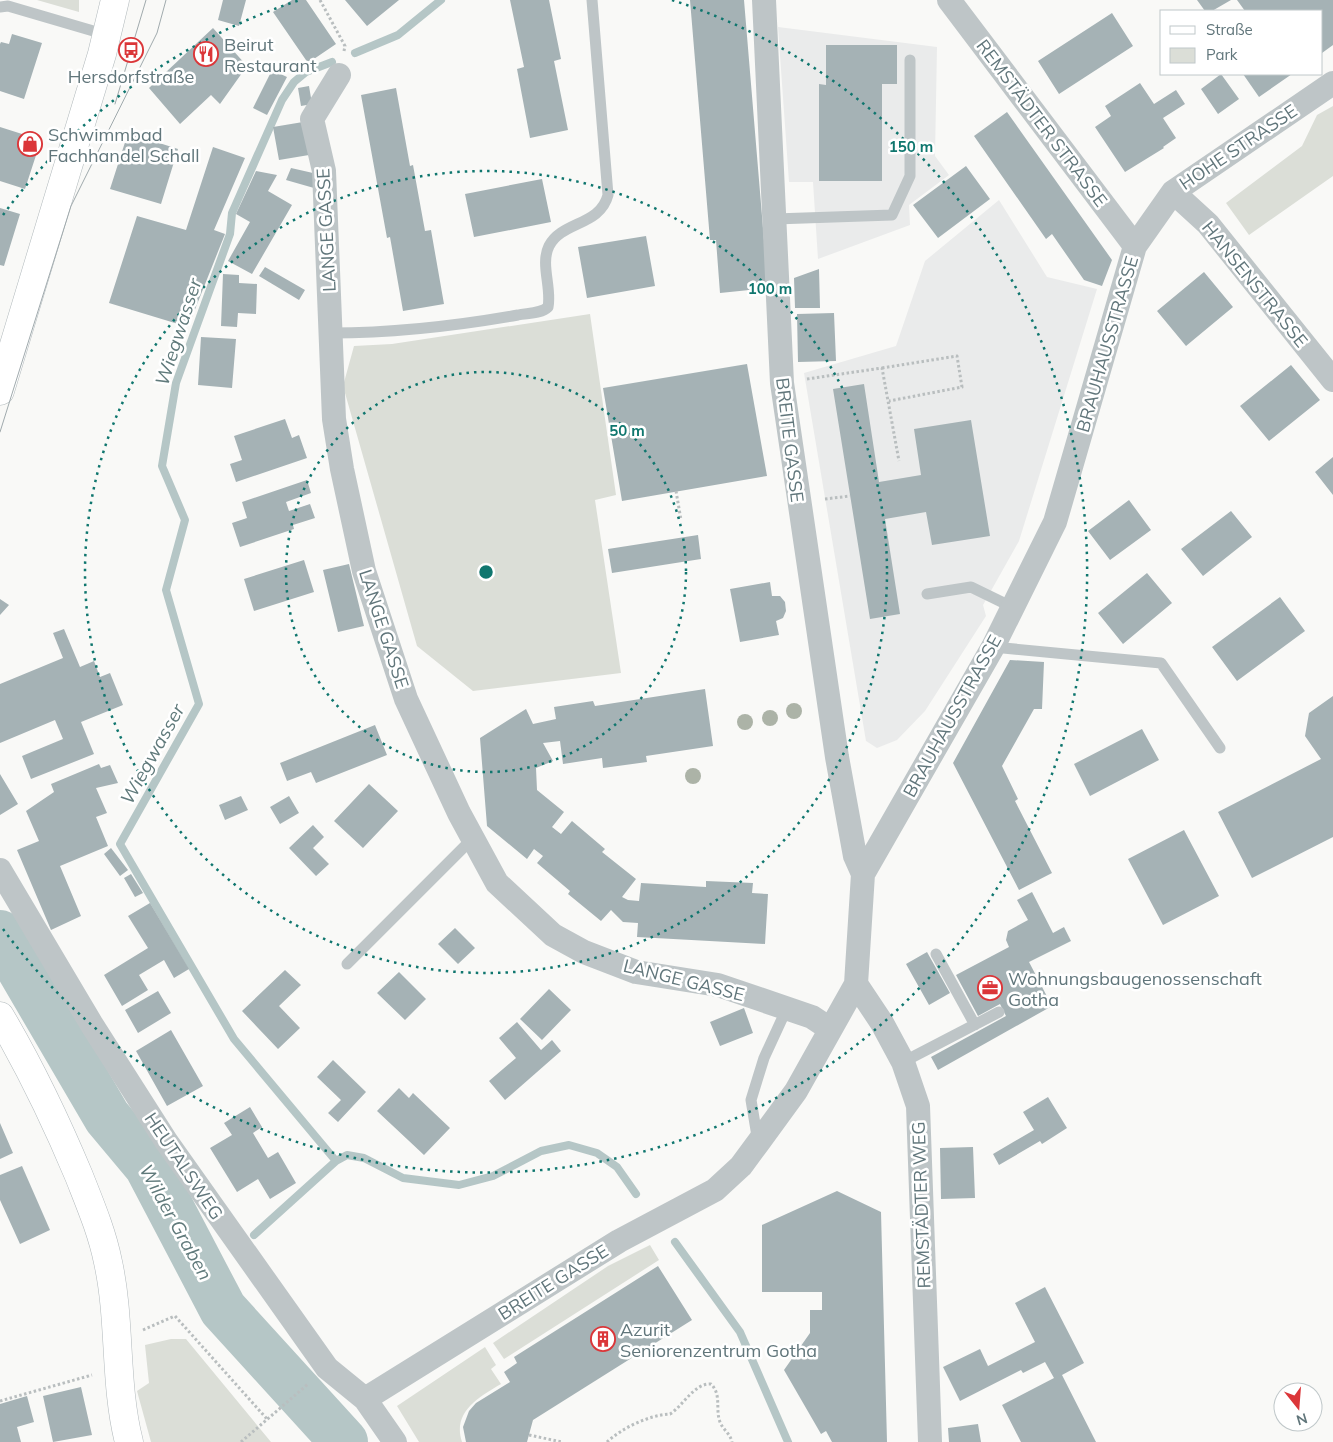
<svg xmlns="http://www.w3.org/2000/svg" width="1333" height="1442" viewBox="0 0 1333 1442" font-family="Mulish,sans-serif">
<style>
.built{fill:#eaebeb}
.green{fill:#dbded7}
.lines{fill:none;stroke-linecap:round;stroke-linejoin:round}
.stream{stroke:#b5c6c6;stroke-width:8}
.river{stroke:#b5c6c6;stroke-width:48}
.building{fill:#a5b2b5}
.secondary-casing{stroke:#b1b9bc;stroke-width:29}
.path{stroke:#b9bebf;stroke-width:3;stroke-dasharray:2.5 2.5;stroke-linecap:butt}
.lane{stroke:#bec5c7;stroke-width:11}
.street{stroke:#bec5c7;stroke-width:24}
.secondary{stroke:#fff;stroke-width:28}
.tram{stroke:#a0aaad;stroke-width:1}
.tree{fill:#acb3a7}
.ring{fill:none;stroke:#0f766e;stroke-width:2.5;stroke-dasharray:2.5 5}
.labels{text-anchor:middle;dominant-baseline:central;stroke-width:5;stroke-linejoin:round;paint-order:stroke}
.poi-label{font-size:18px;fill:#61767b;stroke:#fff;text-anchor:start}
.street-label{font-size:18px;fill:#61767b;stroke:#fff}
.water-label{font-size:19px;font-style:italic;fill:#607a7b;stroke:#fff}
.centre{fill:#0f766e;stroke:#fff;stroke-width:2.5}
.ring-label{font-size:15px;text-anchor:middle;font-weight:bold;fill:#0f766e;stroke:#fff;stroke-width:5;stroke-linejoin:round;paint-order:stroke}
</style>
<rect width="100%" height="100%" fill="#f9f9f7"/>
<path class="built" d="M778 27 937 47 935 156 949 175 909 205 910 225 818 259 813 182H789Z
M999 200 1047 277 1097 289 1019 541 983 605 986 616 925 711 897 740 877 748 866 741 804 373 896 346 925 261Z"/>
<path class="green" d="M37 0H79V12Z
M1333 106V176L1249 235 1226 203 1302 146 1317 115Z
M590 314 616 495 595 500 621 673 473 691 417 646 343 386 354 346 392 344Z
M650 1245 659 1260 504 1359 493 1343 608 1266Z
M171 1339H186L271 1442H151L137 1391 149 1383 145 1345Z
M485 1347 496 1365 491 1369 501 1384C479 1397 452 1412 462 1442H419L397 1406Z"/>
<g class="lines">
<path class="stream" d="M355 53 398 35 441 0
M336 1161 347 1155 364 1158 403 1178 459 1185 493 1176 541 1151 569 1145 597 1153 617 1167 636 1194
M254 1235 336 1161 234 1039 120 844 199 704 166 590 185 520 162 466 176 383 230 234 232 213 282 100 294 82 306 72 332 62
M675 1242 740 1332 788 1442"/>
<path class="river" d="M0 934 107 1117 148 1166 223 1309 344 1442"/>
</g>
<path class="building" d="M223 0H246L239 26 218 20Z
M292 0H306L336 44 308 63 273 12Z
M345 0H399L367 26Z
M510 0H549L561 59 554 61 568 130 530 138 517 69 524 67Z
M690 0H744L768 288 720 293 716 240H710Z
M1197 0H1231L1212 11H1205Z
M1237 0H1333V45L1322 53V11H1245Z
M1112 13 1133 46 1059 94 1038 61Z
M213 28 247 66 220 104 211 95 180 124 149 88Z
M12 34 42 43 24 99 0 91V44L1 42 9 44Z
M826 45H897V84H882V181H819V84L826 85Z
M272 70 287 77 267 115 253 108Z
M1221 74 1239 99 1218 114 1201 89Z
M1243 74H1292L1259 97Z
M1140 83 1154 104 1176 90 1185 104 1163 118 1176 138 1163 147 1164 148 1125 172 1095 127 1111 116 1105 106Z
M309 86 312 104 301 106 298 88Z
M396 88 410 166 413 165 425 231 431 230 444 304 403 311 390 237 387 238 361 95Z
M1007 112 1112 260 1102 286 1084 280 1052 234 1046 239 974 136Z
M303 122 309 155 279 160 273 127Z
M0 127 41 140 25 189 0 181Z
M128 133 178 149 161 204 110 189Z
M213 147 245 158 214 230 225 234 188 327 109 303 137 216 186 230Z
M966 166 990 199 938 238 913 205Z
M291 168 313 173 314 188 286 180Z
M256 171 277 175 268 191 292 205 252 274 228 261 250 222 236 214Z
M542 179 551 222 474 237 465 194Z
M0 208 20 214 4 266 0 265Z
M646 236 655 286 587 298 578 247Z
M265 267 305 290 299 300 259 276Z
M819 269 820 308H795L794 278Z
M1204 272 1233 307 1186 346 1157 311Z
M223 274 239 275V283L257 284 256 314 238 313 237 327 221 326Z
M834 313 836 361 798 362 797 314Z
M201 337 236 339 232 388 198 385Z
M747 364 767 476 622 501 603 388Z
M1291 365 1320 400 1269 441 1240 406Z
M864 384 879 482 921 475 914 429 971 420 990 536 932 545 926 512 885 519 900 614 870 619 833 389Z
M285 419 292 438 299 435 307 458 236 482 230 464 242 460 234 436Z
M1333 457V495L1315 472Z
M307 480 311 493 286 502 289 511 310 504 315 518 293 525 294 529 240 547 232 523 247 518 242 502Z
M1129 500 1151 530 1110 560 1088 531Z
M1231 511 1252 537 1203 576 1181 549Z
M698 535 701 559 612 573 608 549Z
M304 560 314 592 254 611 244 579Z
M349 564 364 626 338 632 323 570Z
M1147 573 1172 603 1123 644 1098 613Z
M770 582 772 596H780L785 602 786 611 783 618 776 621 779 635 740 642 730 589Z
M1280 597 1305 631 1237 681 1212 647Z
M0 599 9 605 0 615Z
M64 629 80 667 94 661 100 677 110 673 123 705 81 722 94 754 31 779 22 756 63 739 55 720 0 743V684L63 658 53 633Z
M1010 660 1044 662 1042 709H1034L1002 766 1018 799 1015 801 1052 873 1019 890 953 763Z
M705 689 713 746 646 756 647 762 603 768 602 758 563 764 560 741 543 743 553 761 536 768 537 790 564 812 552 827 561 834 572 821 605 849 602 852 636 879 622 897 628 900 639 901 641 883 706 887V881L753 883 752 893 768 894 765 944 637 937 638 923 623 922 611 910 601 921 568 894 570 891 537 863 543 856 534 849 527 859 487 826 480 738 526 709 533 724 556 719 554 707 593 701 595 706Z
M1333 696V837L1252 878 1218 812 1321 759 1305 736 1309 713Z
M375 725 387 755 316 783 311 772 287 781 280 763Z
M1142 729 1159 760 1090 796 1074 764Z
M99 764 101 768 110 765 118 783 96 788 107 813 96 817 108 846 60 866 81 916 51 930 17 850 39 841 26 811 54 792 51 784Z
M0 774 18 804 0 815Z
M369 784 398 811 363 848 334 821Z
M241 796 248 810 225 820 219 805Z
M289 796 299 813 280 824 270 807Z
M313 825 324 837 313 848 329 864 316 876 289 848Z
M1184 830 1219 896 1163 925 1128 859Z
M111 848 128 870 120 876 104 854Z
M131 874 143 893 135 897 124 878Z
M1032 892 1053 933 1064 927 1071 941 1029 962 1052 1006 938 1070 931 1057 1006 1016 1000 1004 978 1016 956 975 1009 947 1006 940 1008 931 1028 920 1017 900Z
M150 903 189 969 174 978 164 960 139 975 148 990 122 1006 104 975 148 948 128 916Z
M455 928 475 948 458 964 438 944Z
M927 952 950 993 929 1005 906 964Z
M285 970 301 985 279 1006 300 1028 278 1049 242 1011Z
M399 972 426 999 405 1020 377 993Z
M549 989 571 1010 542 1040 520 1019Z
M158 991 171 1013 138 1033 125 1010Z
M744 1008 753 1033 720 1046 710 1022Z
M517 1022 541 1050 552 1040 561 1051 505 1100 489 1081 516 1058 499 1038Z
M171 1030 203 1086 167 1106 136 1051Z
M333 1060 366 1092 338 1122 328 1113 341 1100 317 1077Z
M399 1088 409 1098 413 1093 450 1128 424 1155 377 1111Z
M1048 1097 1067 1128 1042 1144 1040 1141 999 1165 993 1154 1034 1130 1023 1112Z
M250 1107 262 1127 253 1133 268 1158 278 1152 296 1183 270 1199 258 1179 237 1192 210 1148 232 1135 224 1123Z
M0 1123 13 1153 0 1159Z
M973 1147 975 1198 941 1199 940 1148Z
M22 1166 50 1230 20 1244 0 1200V1175Z
M837 1191 881 1212 887 1442H832L826 1431 821 1434 784 1370 810 1333V1310H822V1292H762V1225Z
M658 1266 692 1320 533 1420 527 1442H466L463 1427 469 1411 476 1403 510 1382 504 1372 517 1363 514 1357Z
M1045 1287 1084 1363 1062 1375 1096 1442H1021L1002 1405 1054 1378 1045 1362 1023 1373 1021 1370 960 1401 943 1367 980 1349 988 1366 1035 1342 1015 1303Z
M81 1387 92 1435 53 1442 43 1396Z
M27 1396 34 1422 17 1427 21 1442H0V1404Z
M978 1424 981 1442H949L948 1428Z"/>
<g class="lines">
<defs>
<path id="secondary" d="M0 391 102 54 115 0
M0 1016C30 1067 56 1121 79 1176 90 1204 102 1232 108 1262 121 1321 114 1383 129 1442"/>
</defs>
<use href="#secondary" class="secondary-casing"/>
<path class="path" d="M320 0 345 46 344 51
M882 368 957 356 962 387 889 401
M807 379 882 368 899 461
M676 491 681 520
M825 499 850 496
M143 1330 175 1316 267 1419
M0 1401 92 1375
M529 1435 562 1442
M241 1442 308 1384
M607 1442C622 1428 649 1415 670 1414 683 1406 694 1383 711 1384 722 1395 715 1409 720 1422 723 1430 730 1433 732 1442"/>
<path class="lane" d="M0 7 8 6 107 35
M775 219 892 215 910 176V60
M331 333C394 333 456 326 518 315 527 313 541 314 548 307 552 288 540 264 549 246 562 221 600 226 608 195L592 0
M927 594 971 587 1012 607
M993 647 1161 663 1220 748
M936 954 975 1025
M347 964 473 838
M903 1062 999 1012
M758 1142 751 1100 764 1058 787 1008"/>
<path class="street" d="M764 0 782 383 837 757 855 856 863 874
M949 0 1135 246
M339 75 312 119 324 171 334 419 342 469 364 571 406 699 459 813 497 883 553 935 584 952 636 972 718 985 812 1017 830 1029
M1173 192 1208 224 1333 380
M0 870 92 1025 166 1141 327 1368 365 1399 395 1442
M856 984 882 1023 903 1062 918 1106 930 1442
M365 1399 619 1241 715 1190 741 1166 758 1143 796 1091 856 984 863 874 993 647 1055 522 1135 246 1173 192 1333 83"/>
<use href="#secondary" class="secondary"/>
<path class="tram" d="M115 104 146 0
M0 432 71 206 157 33 166 0"/>
</g>
<g class="tree">
<circle cx="794" cy="711" r="8"/>
<circle cx="770" cy="718" r="8"/>
<circle cx="745" cy="722" r="8"/>
<circle cx="693" cy="776" r="8"/>
</g>
<g class="ring">
<circle cx="486" cy="572" r="200"/>
<circle cx="486" cy="572" r="401"/>
<path d="M3 215A601 601 0 0 1 300 0M672 0A601 601 0 1 1 3 929"/>
</g>
<defs>
<symbol id="bus-ring" viewBox="-11 -11 22 22"><circle r="9.5" fill="#fff" stroke="#db3639" stroke-width="1.5"/><path d="M-5-6H5V4H4V6H2V4H-2V6H-4V4H-5ZM-3.5-4V0h7V-4ZM-3.5 1.2v1.5H-2V1.2ZM2 1.2v1.5H3.5V1.2Z" fill="#db3639"/></symbol>
<symbol id="restaurant-ring" viewBox="-11 -11 22 22"><circle r="9.5" fill="#fff" stroke="#db3639" stroke-width="1.5"/><path d="M-5-6h1v4h1v-4h1v4h1v-4h1v5L-1.5 .5V6h-2V.5L-5-1ZM5-6V6H3V1.5H1.5Q1.5-4 5-6Z" fill="#db3639"/></symbol>
<symbol id="shop-ring" viewBox="-11 -11 22 22"><circle r="9.5" fill="#fff" stroke="#db3639" stroke-width="1.5"/><path d="M-5-2.5h2.3a2.7 3.5 0 0 1 5.4 0H5L5.5 6h-11ZM-1.5-2.5h3a1.5 2.3 0 0 0-3 0Z" fill="#db3639"/></symbol>
<symbol id="office-ring" viewBox="-11 -11 22 22"><circle r="9.5" fill="#fff" stroke="#db3639" stroke-width="1.5"/><path d="M-6-3h4V-5.5h4V-3h4V5H-6ZM-1-4.5V-3h2v-1.5ZM-6 0V1H6V0Z" fill="#db3639"/></symbol>
<symbol id="building-ring" viewBox="-11 -11 22 22"><circle r="9.5" fill="#fff" stroke="#db3639" stroke-width="1.5"/><path d="M-4-6H4V6H1V3H-1V6H-4ZM-2.5-4.3h1.7v1.8h-1.7ZM.8-4.3h1.7v1.8H.8ZM-2.5-1h1.7V.8h-1.7ZM.8-1h1.7V.8H.8Z" fill="#db3639"/></symbol>
</defs>
<g fill-rule="evenodd">
<use href="#bus-ring" x="117" y="36" width="28" height="28"/>
<use href="#restaurant-ring" x="192" y="40" width="28" height="28"/>
<use href="#shop-ring" x="16" y="130" width="28" height="28"/>
<use href="#office-ring" x="976" y="974" width="28" height="28"/>
<use href="#building-ring" x="589" y="1325" width="28" height="28"/>
</g>
<g class="labels">
<g class="poi-label">
<text x="224" y="44">Beirut<tspan x="224" dy="21">Restaurant</tspan></text>
<text x="131" y="76" text-anchor="middle">Hersdorfstraße</text>
<text x="48" y="134">Schwimmbad<tspan x="48" dy="21">Fachhandel Schall</tspan></text>
<text x="1008" y="978">Wohnungsbaugenossenschaft<tspan x="1008" dy="21">Gotha</tspan></text>
<text x="620" y="1329">Azurit<tspan x="620" dy="21">Seniorenzentrum Gotha</tspan></text>
</g>
<g class="street-label">
<text transform="translate(1042 123) rotate(53)">REMSTÄDTER STRASSE</text>
<text transform="translate(1238 147) rotate(-34)">HOHE STRASSE</text>
<text transform="translate(326 230) rotate(-93)">LANGE GASSE</text>
<text transform="translate(1255 284) rotate(51)">HANSENSTRASSE</text>
<text transform="translate(1107 344) rotate(-74)">BRAUHAUSSTRASSE</text>
<text transform="translate(790 440) rotate(83)">BREITE GASSE</text>
<text transform="translate(384 629) rotate(72)">LANGE GASSE</text>
<text transform="translate(952 716) rotate(-61)">BRAUHAUSSTRASSE</text>
<text transform="translate(684 980) rotate(14)">LANGE GASSE</text>
<text transform="translate(184 1166) rotate(56)">HEUTALSWEG</text>
<text transform="translate(921 1205) rotate(-92)">REMSTÄDTER WEG</text>
<text transform="translate(553 1282) rotate(-32)">BREITE GASSE</text>
</g>
<g class="water-label">
<text transform="translate(178 332) rotate(-72)">Wiegwasser</text>
<text transform="translate(152 754) rotate(-61)">Wiegwasser</text>
<text transform="translate(176 1222) rotate(61)">Wilder Graben</text>
</g>
</g>
<circle cx="486" cy="572" r="8" class="centre"/>
<g class="ring-label">
<text x="911" y="152">150 m</text>
<text x="770" y="294">100 m</text>
<text x="627" y="436">50 m</text>
</g>
<rect x="1160" y="10" width="162" height="65" fill="#ffffff" stroke="#c0c8ca"/>
<rect x="1170" y="26" width="25" height="8" fill="#ffffff" stroke="#c0c8ca"/>
<text x="1206" y="35" font-size="15" fill="#61767b">Straße</text>
<rect x="1170" y="48" width="25" height="15" fill="#dbded7" stroke="#c0c8ca"/>
<text x="1206" y="60" font-size="15" fill="#61767b">Park</text>
<g transform="translate(1298 1407) rotate(163)"><circle r="24" fill="#ffffff" stroke="#c0c8ca"/>
<path d="M0-4L9 19L0 12L-9 19Z" fill="#db3639"/>
<text y="-8" font-size="14" font-weight="bold" text-anchor="middle" fill="#61767b">N</text>
</g>
</svg>
